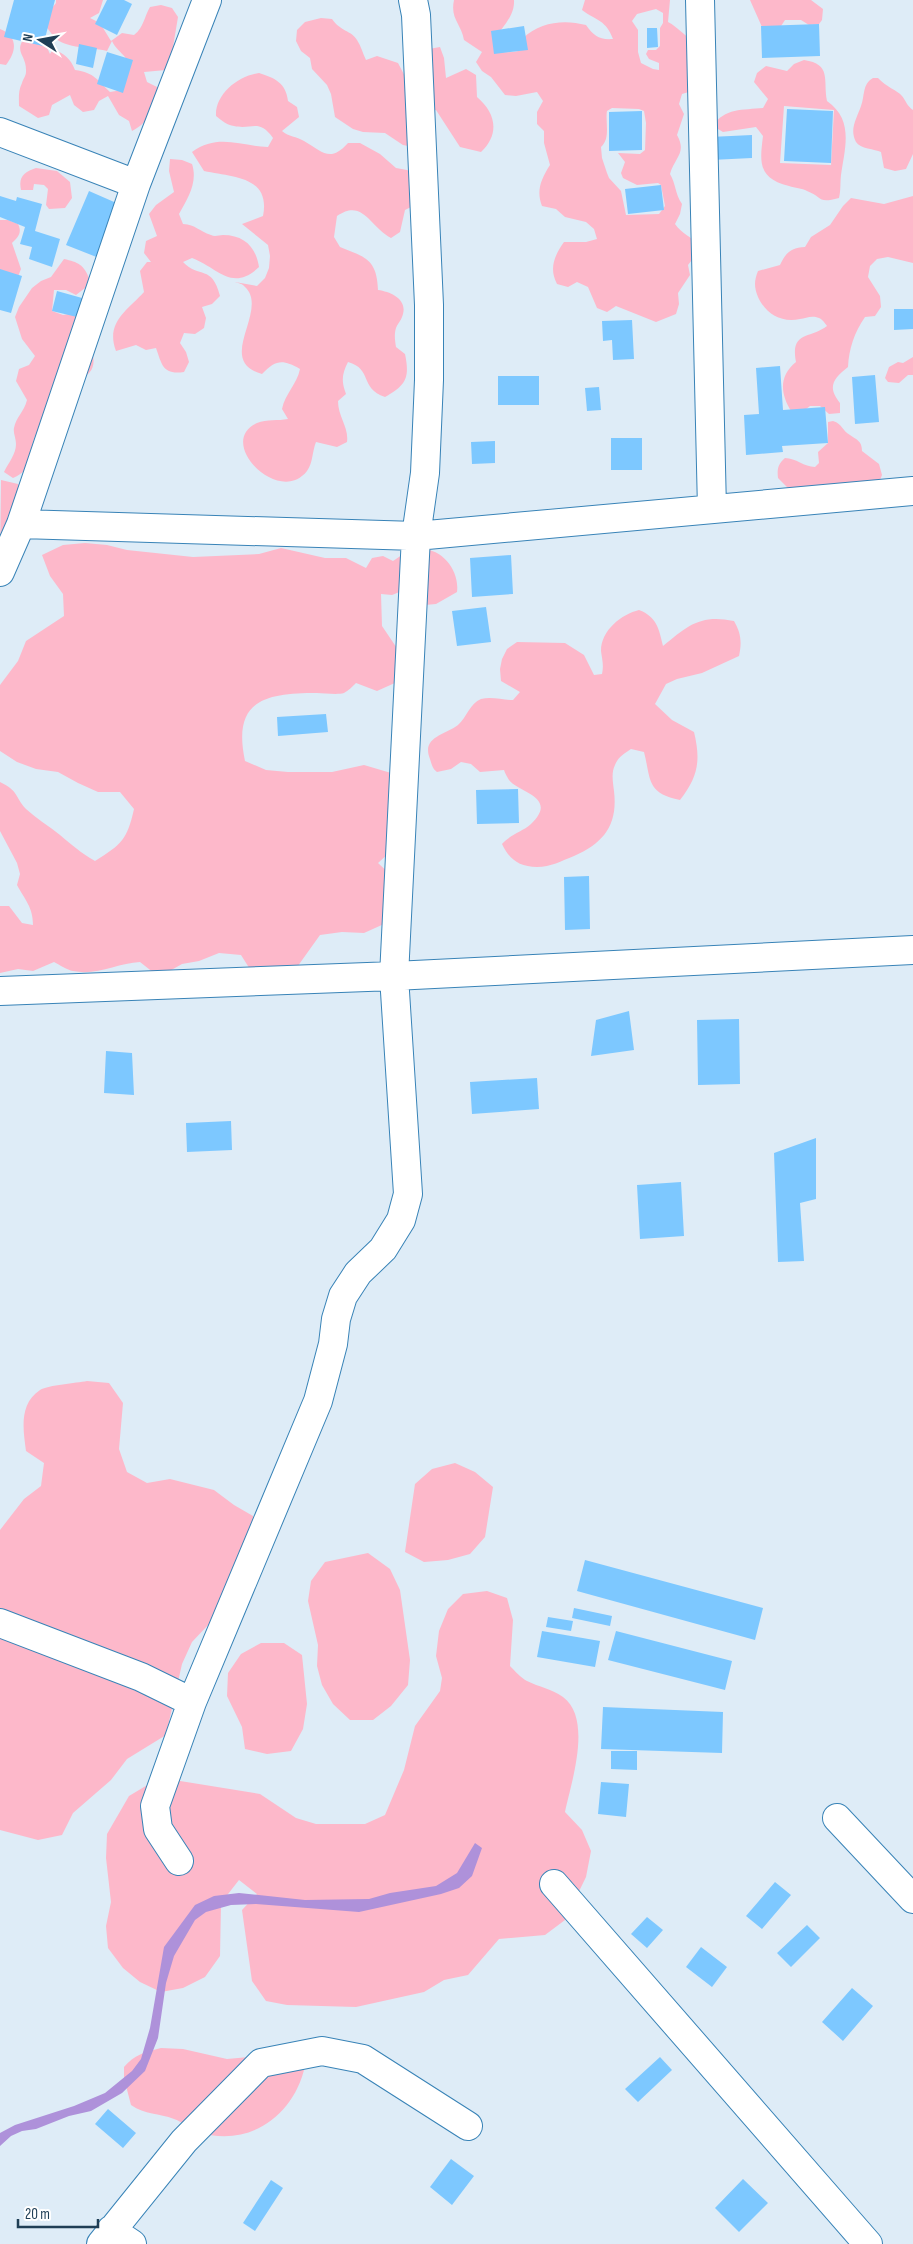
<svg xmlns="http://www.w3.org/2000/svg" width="913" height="2244" viewBox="0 0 913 2244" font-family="'Sofia Sans Condensed',sans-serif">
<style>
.green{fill:#fdb8ca;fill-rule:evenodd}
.water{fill:#ae91da}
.building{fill:#7dc8ff}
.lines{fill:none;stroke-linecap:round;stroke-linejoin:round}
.street-casing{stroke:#3883b7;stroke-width:30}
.street{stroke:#fff;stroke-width:28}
</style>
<rect width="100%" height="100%" fill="#deecf7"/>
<path class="green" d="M56 0H103L99 13 90 18 100 23 111 41 122 33 134 35C144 27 144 17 150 7L161 5 172 8 178 17 171 59 166 70 144 72 147 82 157 87C158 104 148 124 132 131L129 121 119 115 108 96 99 101 94 110 83 112 74 105 70 95 52 105 49 115 38 118 19 106C19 98 18 91 22 83 23 79 26 76 26 72 27 53 11 53 28 33 40 37 45 42 50 54L53 49C65 54 70 58 75 70 95 73 97 80 110 92L122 90C125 80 131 67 125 57 121 52 115 48 112 41L107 51C92 47 66 49 54 37 50 32 46 26 42 21L56 3Z
M454 0H514C515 17 501 28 493 41L495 51C507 53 516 53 527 48L523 38C540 22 564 19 586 25 594 36 599 40 613 39 606 20 597 21 582 10L585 0H670L668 22C678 27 684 36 694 41L692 91 682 94 679 104 684 114 677 135C687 153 675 157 670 174 676 184 675 194 682 204L680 214 675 224C682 234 691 236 698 245L695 256 688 265 690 275 678 293 679 304 676 314 656 322 616 306 607 312 597 308 588 287 577 282 568 287 557 284C549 269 554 256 564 242H586L597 239 594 229 586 222 565 217 556 209 542 206C536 191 541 179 550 165L544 143V131L537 124V112L543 101 537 92 516 96 505 95 491 77 482 71 476 62 482 52 464 40C461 23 450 19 454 0ZM656 9 663 13V23L660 28V46L656 50H648L646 54 649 59 659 63V70L653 69 641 63 638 52V30L632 21 637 14ZM612 108 639 109 644 111 646 123 645 150 640 154 618 153 625 162 621 173 623 178 637 185 658 183 661 185 665 206 659 214 626 215 621 191 609 178 607 173 602 158 601 147C611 138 605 122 607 111Z
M750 0H811L823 9 822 20 819 24 809 25 801 20H785L779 29 762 27Z
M321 18 332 19C341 32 351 30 357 40 361 46 363 54 366 60L377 56 398 63 408 82 429 49 440 47 444 58 446 78 466 69 476 75 477 97C496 113 500 134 481 152L460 147 436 110 425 112 413 147 403 145 385 133 363 132 353 129 335 117 331 94 327 85 312 69 310 58 301 51 296 41 297 30 305 22Z
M0 29C18 36 17 51 6 65L0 64Z
M804 60C832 64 823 80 827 101 854 120 845 147 841 175 840 184 841 190 839 198 817 204 823 197 807 191 802 188 795 188 789 186 757 178 760 161 763 136L756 127 723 132 713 126C724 108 743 110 763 108L768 99 754 82 757 73 766 66 787 71 794 64ZM784 106 834 110 831 165 780 163Z
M259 73C275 78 286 83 288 101L297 107 299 117 282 131C289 137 296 136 304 141 323 152 330 163 348 143H360L380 154 396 168 407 170 418 175 415 205 405 210 400 232 391 238C370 227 363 198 337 216L334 237 340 247C365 257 377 259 378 290 392 292 409 300 402 317 401 321 397 324 396 328 394 334 395 341 396 347L405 354C410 378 406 385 385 397 359 388 373 369 348 362 342 374 341 381 346 394L338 401C338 417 349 427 347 442L337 447 316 442C312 452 313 463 307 471 279 507 215 442 257 423 267 419 278 421 288 419L282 409C285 394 297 384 300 369 282 359 276 360 262 374 214 361 270 310 245 287 243 284 238 283 235 282L257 286 265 278 269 268 270 256 268 245 242 224 263 216C271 176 232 177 204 171L192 152C218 133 240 146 268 147L273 138C259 118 252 130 234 126 227 125 222 121 216 116 215 94 238 76 259 73Z
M873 78H878C886 87 897 90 902 96 906 101 907 106 913 110V154L906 169 895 171 884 168 881 152C875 149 860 149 856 142 849 129 857 118 861 106 865 96 862 84 873 78Z
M170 159 182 160 192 164C198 182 188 198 179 214L183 224C196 225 199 231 211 235 215 237 219 235 223 235 244 235 256 247 259 267 232 293 217 267 192 258L183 262C199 279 212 264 220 296L212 304 202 307 206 318 204 328 195 334 184 333 180 343 186 352 189 362 184 372C163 375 162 365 156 348L146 350 136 345 116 351C105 322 128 310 144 292L140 271 147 262H151L144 253 146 241 157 236 149 214 156 205 174 192 169 171Z
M36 168 57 171 70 182 72 198 65 208 49 209 46 205 48 189 44 185 34 184 33 190H21C18 176 25 172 36 168Z
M913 196V263L888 257 877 259 870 266 868 277 880 296 881 307 875 316 865 317C854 333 849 349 848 367 833 379 827 387 840 403V413L829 414 820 406H810L801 413 791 411C780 393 779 376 796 362 790 331 810 339 827 326 825 323 822 319 819 318 812 315 806 318 800 319 781 323 766 314 758 297 754 287 754 281 758 271L780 265C786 252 791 248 805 247L811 237 830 225 843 206 851 198 884 204Z
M0 220H8L18 224C22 232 19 237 12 243L21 269 17 279 0 272Z
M64 259C78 262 84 265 89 278L85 288 76 295 66 290H54L52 311 63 315 74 313C84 336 112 370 75 381L47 432 36 434C27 452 35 469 13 478L4 472C9 462 16 454 16 444 16 438 13 433 14 428 16 417 24 412 27 400L16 381 19 369 29 365 35 356 22 339 15 317 19 307 32 288 41 281 51 277Z
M913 357V375H908L899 383 888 382 885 378 889 367 898 362 903 363Z
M833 421C843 424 842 431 850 435 857 440 862 441 862 451L879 464 882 475 880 480 789 489 778 478C777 469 778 464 785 458 796 458 804 467 815 467L819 463 818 452 828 443V422Z
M1 480 18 484 20 488 0 567Z
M85 543 107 545 127 550 193 557 259 554 281 548 325 558H346L366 568 372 558 383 556 393 561C399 557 407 551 414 550 439 544 460 569 457 592L436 604 425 605 402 591 392 595 381 594 382 626 407 663 397 682 377 691 356 683C353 686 348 691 344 693 337 695 324 693 317 693 265 693 232 700 245 761L266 770 288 772H332L364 765 391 773 400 843 378 863 393 877 384 924 364 933 342 932 320 935 295 970 253 974 241 955 219 953 199 961 182 964 159 977 140 962C118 963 96 976 73 971 67 970 60 965 54 962L33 971 18 969 0 973V906H9L22 923 33 925C33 907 25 900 17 885L20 874 17 863 0 831V782C19 791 14 796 26 809 37 819 49 826 60 835 72 845 81 853 95 861 122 844 127 840 134 809L120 792H98L78 783 58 772 36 769 17 762 0 751V685L18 661 26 641 64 616 63 594 50 576 42 555 63 545Z
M639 610C657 617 659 629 663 646 688 625 701 614 734 621 741 633 742 642 739 656L702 673 677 679 666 684 655 704 672 720 694 732C701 761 698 777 680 800 646 793 651 779 644 752L631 749C625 753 618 757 615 765 611 773 613 782 614 791 618 825 604 843 574 856 561 861 551 867 537 867 519 867 509 859 502 844 511 834 522 832 531 824 559 797 519 793 509 780 507 777 505 773 504 770L480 772 471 764 461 762 451 769 437 772C432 768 432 765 430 759 421 737 445 735 458 725 467 717 470 703 481 699 491 696 503 700 513 700L520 692 501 681 500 669 502 659 507 649 517 642 565 643 584 655 594 675 602 674C604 665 602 659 601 651 601 630 622 614 639 610Z
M87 1381 109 1383 123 1403 119 1449 127 1472 147 1483 170 1479 214 1490 234 1505 253 1516 254 1542 226 1606 192 1642 182 1664 166 1735 127 1759 111 1780 73 1813 62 1835 38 1840 0 1830V1530L24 1499 41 1486 44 1463 26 1451C23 1429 19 1404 40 1390 49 1385 76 1383 87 1381Z
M455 1463 475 1472 493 1487 485 1537 470 1554 448 1560 424 1562 405 1552 415 1484 432 1469Z
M368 1553 390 1569 400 1590 410 1660 408 1685 391 1706 373 1720H350L333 1704 322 1685 317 1666 318 1645 308 1601 311 1581 325 1562Z
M487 1591 507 1598 513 1620 510 1666C515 1671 521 1678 527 1681 539 1687 552 1689 563 1697 593 1719 571 1783 565 1812L582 1830 591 1851 586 1877 565 1920 545 1935 499 1939 468 1975 444 1980 424 1992 356 2007 287 2005 266 2001 252 1981 242 1910 257 1894 239 1880 221 1903 220 1956 205 1977 183 1988 161 1992 140 1982 123 1968 108 1948 106 1926 111 1902 106 1858 107 1834 129 1796 149 1784 174 1780 260 1794 296 1818 316 1824H365L385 1815 404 1770 415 1726 440 1691 442 1678 436 1656 439 1631 448 1609 463 1594Z
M261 1643H284L302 1655 307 1704 303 1729 291 1751 267 1754 245 1749 242 1727 227 1696 228 1673 241 1654Z
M161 2048 183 2049 227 2059 249 2057 305 2066C294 2116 249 2148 198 2132 190 2129 183 2122 174 2119 159 2113 145 2115 131 2105L124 2078V2067C134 2055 145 2052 161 2048Z"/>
<path class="water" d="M475 1843 482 1848 472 1876 459 1888 441 1894 359 1912 256 1904 231 1905 206 1912 195 1920 174 1956 166 1983 158 2038 145 2071 122 2093 91 2111 69 2116 36 2129 22 2131 11 2136 0 2146V2133L15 2125 74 2106 105 2093 132 2071 141 2059 150 2028 164 1947 195 1905 214 1896 239 1893 305 1900 369 1899 390 1893 436 1886 457 1873Z"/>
<path class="building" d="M14 0H55L43 46 4 37Z
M107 0H124L132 4 117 35 95 24Z
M819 24 820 56 762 58 761 26Z
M524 26 528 50 494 54 491 31Z
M647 28H657L658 47 647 48Z
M79 44 97 48 93 68 76 64Z
M107 52 133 60 123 93 97 84Z
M787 109 833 111 831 163 784 161Z
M642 111V150L609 151V112Z
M752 135V158L711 160 710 137Z
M661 185 664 210 628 214 625 189Z
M89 191 121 205 99 258 66 245Z
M0 196 16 201 17 197 42 204 35 231 60 239 52 267 29 259 32 247 20 244 25 227 0 217Z
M0 269 22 276 11 313 0 310Z
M57 291 82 298 77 317 52 311Z
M894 309H913V329L894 330Z
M632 320 634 359 613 360 612 340 603 341 602 321Z
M780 366 783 410 825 407 828 443 782 446 783 452 746 455 744 415 759 414 756 368Z
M875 375 879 422 855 424 852 377Z
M498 376H539V405H498Z
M599 387 601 410 587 411 585 388Z
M611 438H642V470H611Z
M495 441V463L472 464 471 442Z
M511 555 513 594 472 597 470 558Z
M486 607 491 642 457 646 452 611Z
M326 714 328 732 278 736 277 717Z
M518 789 519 823 477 824 476 790Z
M589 876 590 929 565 930 564 877Z
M629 1011 634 1050 591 1056 596 1020Z
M739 1019 740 1084 698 1085 697 1020Z
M106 1051 132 1053 134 1095 104 1093Z
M537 1078 539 1109 472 1114 470 1082Z
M231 1121 232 1150 187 1152 186 1123Z
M816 1138V1199L800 1203 804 1261 778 1262 774 1153Z
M681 1182 684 1236 640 1239 637 1185Z
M585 1560 763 1608 755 1640 577 1591Z
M574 1608 612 1616 610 1626 572 1618Z
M548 1617 573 1621 571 1631 546 1627Z
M542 1631 600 1641 595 1667 537 1657Z
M616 1631 732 1661 725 1690 608 1660Z
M603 1707 723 1712 722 1753 601 1749Z
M611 1751H637V1770L611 1769Z
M601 1782 629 1784 626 1817 598 1814Z
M775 1882 791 1895 762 1929 746 1916Z
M647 1917 663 1930 647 1948 631 1934Z
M807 1925 820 1938 791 1967 777 1953Z
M701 1947 727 1967 712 1987 686 1967Z
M852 1988 873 2006 843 2041 822 2022Z
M660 2057 672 2070 638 2102 625 2089Z
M108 2109 136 2133 123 2148 95 2124Z
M451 2159 474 2176 452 2205 430 2187Z
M743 2179 768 2203 739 2232 715 2208Z
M271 2180 283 2188 255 2231 243 2223Z"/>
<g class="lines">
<defs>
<path id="street" d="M700 0 712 509
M0 132 136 184
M21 524 416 536 913 491
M0 572 21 524 136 184 207 0
M0 991 394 976 913 950
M0 1623 141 1677 192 1702 155 1806 158 1829 179 1861
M192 1702 318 1401 333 1344 336 1319 343 1296 358 1273 383 1249 401 1220 408 1194 394 976 416 536 425 473 429 380V305L416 15 413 0
M837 1818 913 1899
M554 1884 868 2244
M111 2230 132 2244
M101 2244 184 2141 261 2063 322 2051 363 2059 468 2126"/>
</defs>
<use href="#street" class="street-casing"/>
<use href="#street" class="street"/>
</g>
<g transform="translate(40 40) rotate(281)" stroke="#ffffff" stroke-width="4" paint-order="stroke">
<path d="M0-4L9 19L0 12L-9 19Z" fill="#1f3e55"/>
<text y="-8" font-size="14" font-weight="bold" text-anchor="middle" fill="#1f3e55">N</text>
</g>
<path d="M18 2219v8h80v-8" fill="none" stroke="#1f3e55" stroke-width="2.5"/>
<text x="25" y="2219" font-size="15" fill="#1f3e55" stroke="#ffffff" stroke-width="4" paint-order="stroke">20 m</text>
</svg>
